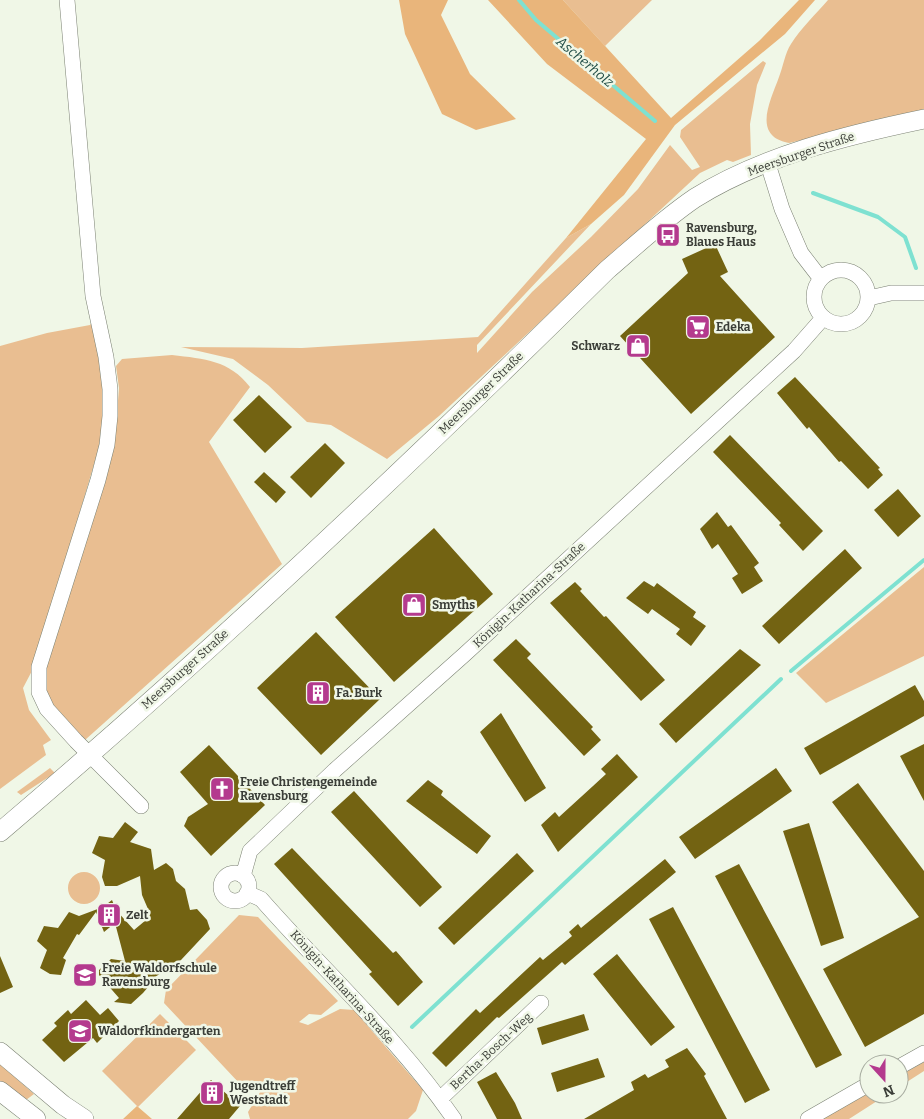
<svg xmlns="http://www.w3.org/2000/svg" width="924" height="1119" viewBox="0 0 924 1119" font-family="Bitter,serif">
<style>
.green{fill:#e9be91}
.forest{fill:#e9b57b}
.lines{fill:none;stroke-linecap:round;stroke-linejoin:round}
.stream{stroke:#7ee1d1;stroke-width:4}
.building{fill:#736312}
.minor-casing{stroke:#7b8173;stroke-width:16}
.tertiary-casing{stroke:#7b8173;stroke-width:20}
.minor{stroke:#fff;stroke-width:15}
.tertiary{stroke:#fff;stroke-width:19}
.labels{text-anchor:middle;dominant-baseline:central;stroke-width:5;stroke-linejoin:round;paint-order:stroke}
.street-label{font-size:12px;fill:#3b3e38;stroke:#f0f7e7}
.poi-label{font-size:12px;font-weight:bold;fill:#3b3e38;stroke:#f0f7e7;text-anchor:start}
.water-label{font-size:14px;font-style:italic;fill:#1f4c45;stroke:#f0f7e7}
</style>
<rect width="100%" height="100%" fill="#f0f7e7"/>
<path class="green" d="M563 0H652L605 46Z
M828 0H924V111L789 143C751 136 771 100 779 77 783 67 785 53 791 44 801 28 816 14 828 0Z
M763 61 766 63 757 85 750 124 751 155 733 162 727 160 700 173 439 416 387 459 331 425 307 422 268 385 233 359 181 347 302 348 478 337 566 238 591 224 477 345V353L532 292 591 237 638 189 670 145 692 170 700 167 680 137 681 130Z
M93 320 104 390 103 434 34 667 23 688 29 710 51 740 43 745 46 755 0 789V346L47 333 90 325Z
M172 355C205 359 229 360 250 387L209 442 282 564 85 740 49 700 41 684 44 662 115 439 119 388 116 366 122 359Z
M924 567V656L826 703 796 673Z
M50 768 55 773 21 795 17 792Z
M68 888a16 16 0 1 1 32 0a16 16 0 1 1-32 0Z
M239 915 258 917 338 1001 321 1015 309 1014 299 1022 308 1025 340 1009 354 1010 423 1090 416 1111 408 1119H250L248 1112 265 1084H240L164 1003 166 990Z
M160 1014 196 1050 138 1107 102 1071Z
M924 1062V1071L899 1087V1076Z
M0 1064 34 1094 22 1103 0 1087Z
M869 1093 888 1094 849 1119H822Z"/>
<path class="forest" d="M399 0H448L441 15 470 74 516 119 476 130 442 114 405 34Z
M488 0H563L671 118 759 41 799 0H815L785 34 675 125 624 195 591 224 566 238 646 139 547 64Z
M137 1106 152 1119H123Z"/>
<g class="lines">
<path class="stream" d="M519 0 536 20 655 121
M813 193 878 217 905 237 916 268
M791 671 924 560
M412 1027 781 679"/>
</g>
<path class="building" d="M715 244 728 272 720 276 775 337 691 414 620 336 688 273 682 259Z
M795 377 880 468 878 469 883 475 868 489 841 461 839 462 809 427 807 429 777 393Z
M259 395 292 427 265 453 233 420Z
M730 435 823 531 803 551 779 525 781 523 713 452Z
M325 443 345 463 311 498 290 477Z
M264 472 286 492 276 503 254 482Z
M898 489 921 516 898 537 874 510Z
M717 512 728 527 731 525 759 563 754 567 763 581 742 594 732 578 738 574 718 544 712 549 700 529Z
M434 528 493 594 394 682 335 617Z
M845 549 862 568 779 644 762 626Z
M644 581 654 587 657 583 696 612 693 617 706 626 691 646 676 634 680 629 652 609 648 614 626 598Z
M575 582 582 589 580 591 604 617 606 616 665 680 641 701 550 603Z
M316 632 380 699 321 755 257 688Z
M516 639 531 654 527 658 593 727 591 729 601 740 584 756 493 660Z
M740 649 761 665 676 743 659 724Z
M915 685 924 701V716L820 775 804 748Z
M501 713 546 788 525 802 480 732Z
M924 744V801L900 756Z
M209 745 265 805 211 856 184 826 188 817 208 804 180 772Z
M617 754 638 777 558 852 541 825 555 812 559 817 593 786 606 774 601 769Z
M776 768 792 791 695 859 679 837Z
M428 780 443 791 441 795 491 836 477 854 406 801Z
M858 783 924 871V1014L865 1047 823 969 919 917 832 802Z
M354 791 442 887 420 907 331 812Z
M125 822 138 832 130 842 151 849 154 870 166 863 173 869 176 881 185 889 190 910 197 909 207 920 210 929 181 960 155 977V979L143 993 131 1004 114 1002 119 998 99 975V970L111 959 125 961 115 923 104 932 96 912 79 935 77 934 63 958 66 960 61 975 50 974 40 968 47 950 37 941 44 926 58 928 69 912 79 916 103 907 112 900 116 910 134 930 146 920 148 909 142 895 140 876 117 886H105L102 877 105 860 92 853 99 836 113 838Z
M809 823 844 938 821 946 783 831Z
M292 848 393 953 396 951 423 982 398 1006 369 974 372 972 274 864Z
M517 853 534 871 454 945 438 928Z
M665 859 676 872 565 965 562 962 499 1018 497 1017 446 1067 432 1053 476 1009 480 1013 540 957 543 960 572 936 569 932 578 924 581 928Z
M739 864 842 1055 816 1068 715 876Z
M673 907 770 1090 745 1103 649 919Z
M617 954 675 1027 651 1046 593 974Z
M0 956 13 987 0 993Z
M86 1000 100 1015 108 1008 119 1021 97 1043 93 1038 64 1062 42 1040 57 1026 54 1023 68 1010 71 1014Z
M584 1014 589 1030 542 1045 537 1028Z
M687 1048 706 1074 704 1076 727 1119H584L634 1090 631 1082 645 1074 648 1078 669 1067 665 1060Z
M598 1058 605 1077 557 1092 551 1073Z
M496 1072 515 1103 522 1119H497L477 1082Z
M211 1080 240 1106 229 1119H177Z"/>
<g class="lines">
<defs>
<path id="minor" d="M67 0 93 296 106 357 110 389V416L107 445 98 480 39 667V692L47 709 76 741 141 806
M768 164 782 209 801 253 821 279
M814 297a27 27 0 1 1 54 0a27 27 0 1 1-54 0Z
M869 298 891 293H924
M221 887a14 14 0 1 1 28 0a14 14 0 1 1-28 0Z
M243 876 250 851 335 770 465 654 794 351 823 318
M247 893 261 899C325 972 399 1039 454 1119
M899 1067 924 1053
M440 1099 541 1003
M808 1119 869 1084"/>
<path id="tertiary" d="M0 832C210 654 411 464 607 270 635 246 664 219 695 198 762 156 847 135 924 119
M0 1052 63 1105 84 1119
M0 1091 36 1119"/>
</defs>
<use href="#minor" class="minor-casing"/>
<use href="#tertiary" class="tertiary-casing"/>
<use href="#minor" class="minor"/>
<use href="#tertiary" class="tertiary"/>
</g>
<defs>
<symbol id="bus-square" viewBox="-11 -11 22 22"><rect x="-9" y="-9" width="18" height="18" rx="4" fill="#b43a8e" stroke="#f0f7e7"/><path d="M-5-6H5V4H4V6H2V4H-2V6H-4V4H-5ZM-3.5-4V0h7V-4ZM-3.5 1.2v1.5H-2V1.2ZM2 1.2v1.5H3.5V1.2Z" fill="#fff"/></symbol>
<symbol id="supermarket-square" viewBox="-11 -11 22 22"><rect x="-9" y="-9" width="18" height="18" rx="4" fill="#b43a8e" stroke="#f0f7e7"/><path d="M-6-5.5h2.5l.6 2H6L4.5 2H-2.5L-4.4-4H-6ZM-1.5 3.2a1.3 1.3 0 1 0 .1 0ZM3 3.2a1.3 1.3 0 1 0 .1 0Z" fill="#fff"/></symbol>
<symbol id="shop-square" viewBox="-11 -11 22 22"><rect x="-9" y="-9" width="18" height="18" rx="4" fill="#b43a8e" stroke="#f0f7e7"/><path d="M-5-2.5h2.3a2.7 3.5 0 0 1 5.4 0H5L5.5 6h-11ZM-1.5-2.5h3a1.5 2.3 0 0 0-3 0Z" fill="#fff"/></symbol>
<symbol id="building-square" viewBox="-11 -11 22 22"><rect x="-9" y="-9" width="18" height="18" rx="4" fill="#b43a8e" stroke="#f0f7e7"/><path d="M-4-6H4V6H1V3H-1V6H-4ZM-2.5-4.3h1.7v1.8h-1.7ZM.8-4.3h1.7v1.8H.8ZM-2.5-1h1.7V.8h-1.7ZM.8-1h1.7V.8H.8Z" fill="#fff"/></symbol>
<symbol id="church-square" viewBox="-11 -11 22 22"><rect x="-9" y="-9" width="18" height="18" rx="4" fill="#b43a8e" stroke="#f0f7e7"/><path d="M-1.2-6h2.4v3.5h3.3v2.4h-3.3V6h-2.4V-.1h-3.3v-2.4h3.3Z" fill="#fff"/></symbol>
<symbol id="school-square" viewBox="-11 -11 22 22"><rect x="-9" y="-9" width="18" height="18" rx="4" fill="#b43a8e" stroke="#f0f7e7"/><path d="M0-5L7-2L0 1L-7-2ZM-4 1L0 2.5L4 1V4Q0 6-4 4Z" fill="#fff"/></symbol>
</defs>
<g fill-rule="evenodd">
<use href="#bus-square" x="654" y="221" width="28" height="28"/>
<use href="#supermarket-square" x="684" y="313" width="28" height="28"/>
<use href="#shop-square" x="624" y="332" width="28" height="28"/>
<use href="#shop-square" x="400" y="591" width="28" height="28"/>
<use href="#building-square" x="304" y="679" width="28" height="28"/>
<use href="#church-square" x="208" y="775" width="28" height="28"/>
<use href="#building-square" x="95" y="901" width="28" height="28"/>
<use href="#school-square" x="71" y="961" width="28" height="28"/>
<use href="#school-square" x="66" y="1017" width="28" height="28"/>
<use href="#building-square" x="198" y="1079" width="28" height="28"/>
</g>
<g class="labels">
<g class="street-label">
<text transform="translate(801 154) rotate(-19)">Meersburger Straße</text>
<text transform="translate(481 393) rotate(-44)">Meersburger Straße</text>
<text transform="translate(529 595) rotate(-43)">Königin-Katharina-Straße</text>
<text transform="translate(185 669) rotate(-42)">Meersburger Straße</text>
<text transform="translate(342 987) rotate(48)">Königin-Katharina-Straße</text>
<text transform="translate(491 1051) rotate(-43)">Bertha-Bosch-Weg</text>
</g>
<g class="poi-label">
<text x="686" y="228">Ravensburg,<tspan x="686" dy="14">Blaues Haus</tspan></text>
<text x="716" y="327">Edeka</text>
<text x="620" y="346" text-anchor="end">Schwarz</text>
<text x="432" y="605">Smyths</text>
<text x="336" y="693">Fa. Burk</text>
<text x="240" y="782">Freie Christengemeinde<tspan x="240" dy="14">Ravensburg</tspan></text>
<text x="126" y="915">Zelt</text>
<text x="102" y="968">Freie Waldorfschule<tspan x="102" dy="14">Ravensburg</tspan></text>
<text x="98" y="1031">Waldorfkindergarten</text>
<text x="230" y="1086">Jugendtreff<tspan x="230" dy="14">Weststadt</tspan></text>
</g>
<g class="water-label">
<text transform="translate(585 62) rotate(40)">Ascherholz</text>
</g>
</g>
<g transform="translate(884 1079) rotate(159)"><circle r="24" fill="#f0f7e7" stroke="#a8ada1"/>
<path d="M0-4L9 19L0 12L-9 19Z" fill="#b43a8e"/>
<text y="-8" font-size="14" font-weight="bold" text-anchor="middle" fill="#3b3e38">N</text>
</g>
</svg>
